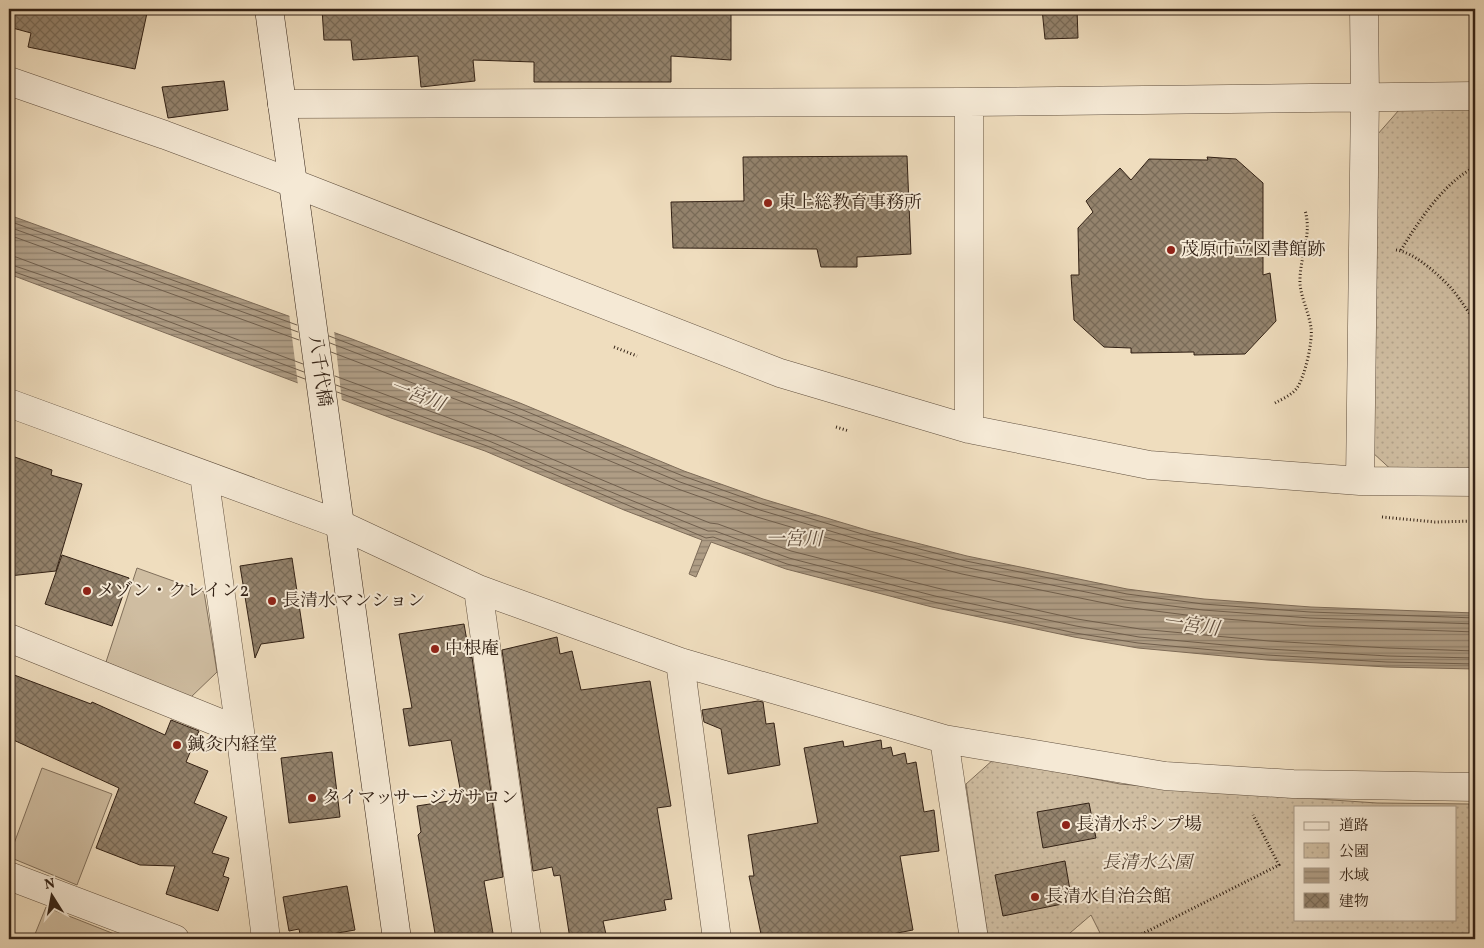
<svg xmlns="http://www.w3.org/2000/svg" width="1484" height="948" viewBox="0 0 1484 948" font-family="Vollkorn,'Noto Serif JP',serif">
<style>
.green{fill:#cfbda1;stroke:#806f5b}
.park{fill:url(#park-dots);stroke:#806f5b;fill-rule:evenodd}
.water{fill:url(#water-rules);stroke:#7d6b58}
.pier{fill:#efddbe}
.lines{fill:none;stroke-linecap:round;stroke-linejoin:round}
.shore{stroke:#705f4d;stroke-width:1}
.building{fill:url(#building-cross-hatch);stroke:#322115}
.street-casing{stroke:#61503f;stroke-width:29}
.secondary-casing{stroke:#322115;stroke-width:29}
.path{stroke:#322115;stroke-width:3;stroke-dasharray:1 2.5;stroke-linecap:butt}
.street{stroke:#f5e9d5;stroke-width:28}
.secondary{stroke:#f5e9d5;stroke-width:28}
.poi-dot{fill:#8f2418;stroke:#f5e9d5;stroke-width:2}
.labels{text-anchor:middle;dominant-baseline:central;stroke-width:4;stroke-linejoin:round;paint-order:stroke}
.poi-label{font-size:18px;fill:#322115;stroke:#f5e9d5;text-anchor:start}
.street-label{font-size:18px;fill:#322115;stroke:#f5e9d5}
.park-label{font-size:18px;font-style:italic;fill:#594838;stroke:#f5e9d5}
.water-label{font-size:19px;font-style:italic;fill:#5e4c3c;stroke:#f5e9d5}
</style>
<defs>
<pattern id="park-dots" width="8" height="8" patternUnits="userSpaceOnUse" patternTransform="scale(1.25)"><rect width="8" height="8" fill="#cfbda1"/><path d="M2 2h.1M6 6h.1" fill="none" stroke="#b2a28a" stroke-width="1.8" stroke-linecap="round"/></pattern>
<pattern id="water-rules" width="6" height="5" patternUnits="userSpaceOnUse" patternTransform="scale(1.25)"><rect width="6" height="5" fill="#af9d85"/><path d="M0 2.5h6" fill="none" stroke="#8f806c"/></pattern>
<pattern id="building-cross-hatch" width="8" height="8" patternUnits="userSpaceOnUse" patternTransform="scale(1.25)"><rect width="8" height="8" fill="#94836d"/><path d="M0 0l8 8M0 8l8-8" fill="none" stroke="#796b58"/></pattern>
</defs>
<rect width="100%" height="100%" fill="#efddbe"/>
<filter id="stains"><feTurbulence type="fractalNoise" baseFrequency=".004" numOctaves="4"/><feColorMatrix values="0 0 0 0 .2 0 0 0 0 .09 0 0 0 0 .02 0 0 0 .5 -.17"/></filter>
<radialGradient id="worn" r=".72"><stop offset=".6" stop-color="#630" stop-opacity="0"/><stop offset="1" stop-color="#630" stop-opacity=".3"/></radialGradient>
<path class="green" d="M137 568 204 592 217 672 190 698 106 662Z
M42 768 112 794 77 885 9 857Z
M46 907 127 939H33Z"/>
<path class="park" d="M1475 109V475L1396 474 1372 452 1377 135 1399 110Z
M994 759 1120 784 1200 791 1377 803 1469 804 1475 875V939H1103L1091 915 1063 939H988L966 784ZM1295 807H1455V919H1295Z"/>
<path class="water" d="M9 215 352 339 520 403 684 471 763 499 870 531 967 556 1127 589 1204 599 1311 607 1475 613V669L1387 667 1267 660 1138 648 1074 637 932 607 786 569 711 542 696 577 689 574 702 540 624 510 485 451 391 418 9 274Z"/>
<path class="pier" d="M289 313 334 330 342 402 298 385Z"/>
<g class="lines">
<path class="shore" d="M9 221 297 325
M9 227 298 332
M9 235 299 340
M9 256 16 257 303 364
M9 264 68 284 304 372
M9 270 66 290 305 379
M329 336 518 408 683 476 762 504 869 536 966 561 1127 594 1203 604 1310 612 1475 618
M330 343 515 414 680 482 760 510 867 542 964 567 1125 600 1203 610 1310 618 1475 624
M331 352 513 421 678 489 757 517 865 549 962 574 1124 607 1202 617 1310 626 1475 632
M335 376 492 434 631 492 710 523 718 524 791 551 937 588 1077 619 1140 629 1269 641 1388 648 1475 651
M336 385 489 441 628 499 708 531H715L789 558 935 596 1076 626 1139 637 1268 649 1388 656 1475 658
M337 392 487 446 706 538 713 537 787 564 934 602 1075 633 1138 643 1267 655 1387 662 1475 664"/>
</g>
<path class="building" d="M9 9H126L147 13 135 69 28 47 31 33 9 27Z
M322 9H731V60L671 56V82H534V62L473 60 475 81 421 87 418 56 353 60 351 40H324Z
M1042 9H1077L1078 38 1045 39Z
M224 81 228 110 168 118 162 87Z
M907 156 911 254 857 257V267H821L817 249 673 248 671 202 744 201 743 157Z
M1207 157 1236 159 1263 183V275L1270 273 1276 321 1245 354 1194 355V352L1131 353V348L1104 347 1074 320 1071 275H1079L1078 228 1093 212 1086 201 1120 168 1131 180 1149 159 1208 160Z
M9 455 52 470 51 475 82 484 56 571 9 576Z
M62 555 129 578 112 626 45 604Z
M292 558 304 638 261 644 255 658 240 566Z
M464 624 470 658 472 657 503 877 484 881 494 939H436L418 835 421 832 417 806 462 799 451 740 409 746 403 709 412 708 399 634Z
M557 637 560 654 572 651 581 690 650 681 671 806 657 808 672 899 664 900 666 910 603 921 607 939H570L560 875 554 876 552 867 533 871 502 650Z
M9 673 91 704 92 702 165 735 171 720 199 731 186 762 208 771 194 803 227 817 212 853 229 858 223 876 229 878 218 911 166 894 175 866 140 865 96 848 119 788 9 738Z
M758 701 763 702 766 724 774 723 780 765 728 774 721 729 704 722 702 710Z
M881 740 882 749 891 747 893 756 905 753 907 764 916 762 924 812 934 810 939 851 900 856 913 930 866 939H762L749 876H754L748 835 818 823 804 748 843 741 844 747Z
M332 752 340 817 289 823 281 758Z
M1089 803 1096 838 1043 848 1037 812Z
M1065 861 1072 902 1003 916 995 875Z
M347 886 355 930 303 939H301L299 929 289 931 283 897Z"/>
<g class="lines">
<defs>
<path id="street" d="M9 81 165 135 293 183 780 373 969 429 1149 465 1360 481 1475 482
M969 102V429
M282 104 969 102 1475 96
M9 403 339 524 478 589 680 662 944 739 1165 776 1293 784 1475 787
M204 475 240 731 266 939
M1360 481 1365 96 1364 9
M478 589 527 939
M9 638 240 731
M680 662 717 939
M944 739 974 939
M9 876 175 939"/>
<path id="secondary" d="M269 9 397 939"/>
</defs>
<use href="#street" class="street-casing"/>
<use href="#secondary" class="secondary-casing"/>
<path class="path" d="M1396 250C1414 252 1439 275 1451 288 1460 298 1466 310 1475 320
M1401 250C1418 222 1444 182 1475 167
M614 347 637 356
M1275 403C1282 399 1292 395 1297 388 1305 376 1313 341 1311 328 1309 311 1299 295 1300 278 1301 253 1312 235 1305 210
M836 427 849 431
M1382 517 1435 522 1475 521
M1132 939 1279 865 1253 815"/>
<use href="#street" class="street"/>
<use href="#secondary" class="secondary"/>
</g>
<g class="poi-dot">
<circle cx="768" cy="203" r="5"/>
<circle cx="1171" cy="250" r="5"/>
<circle cx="87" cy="591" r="5"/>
<circle cx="272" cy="601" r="5"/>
<circle cx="435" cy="649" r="5"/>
<circle cx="177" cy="745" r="5"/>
<circle cx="312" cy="798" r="5"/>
<circle cx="1066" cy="825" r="5"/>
<circle cx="1035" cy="897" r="5"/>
</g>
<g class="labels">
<g class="poi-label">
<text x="778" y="203">東上総教育事務所</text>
<text x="1181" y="250">茂原市立図書館跡</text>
<text x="97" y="591">メゾン・クレイン2</text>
<text x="282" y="601">長清水マンション</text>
<text x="445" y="649">中根庵</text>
<text x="187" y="745">鍼灸内経堂</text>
<text x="322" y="798">タイマッサージガサロン</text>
<text x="1076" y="825">長清水ポンプ場</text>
<text x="1045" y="897">長清水自治会館</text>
</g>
<g class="street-label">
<text transform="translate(319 371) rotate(82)">八千代橋</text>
</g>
<g class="park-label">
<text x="1147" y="863">長清水公園</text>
</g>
<g class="water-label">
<text transform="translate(417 396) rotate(21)">一宮川</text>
<text x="794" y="540">一宮川</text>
<text transform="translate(1191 626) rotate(8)">一宮川</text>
</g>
</g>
<rect width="1484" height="948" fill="none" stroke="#efddbe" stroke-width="30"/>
<rect x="10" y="10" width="1464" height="928" fill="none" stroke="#322115" stroke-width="2.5"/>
<rect x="15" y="15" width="1454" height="918" fill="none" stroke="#322115"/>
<rect x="1294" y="806" width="162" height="115" fill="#f5e9d5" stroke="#a79988"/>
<rect x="1304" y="822" width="25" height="8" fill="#f5e9d5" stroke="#a79988"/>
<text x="1339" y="830" font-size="15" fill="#322115">道路</text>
<rect x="1304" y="843" width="25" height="15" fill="url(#park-dots)" stroke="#a79988"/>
<text x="1339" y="856" font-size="15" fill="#322115">公園</text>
<rect x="1304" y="868" width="25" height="15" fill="url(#water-rules)" stroke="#a79988"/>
<text x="1339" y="880" font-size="15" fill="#322115">水域</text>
<rect x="1304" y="893" width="25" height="15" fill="url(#building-cross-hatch)" stroke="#a79988"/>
<text x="1339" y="906" font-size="15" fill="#322115">建物</text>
<g transform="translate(52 896) rotate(349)" stroke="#f5e9d5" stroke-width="4" paint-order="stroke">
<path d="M0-4L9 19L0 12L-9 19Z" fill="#322115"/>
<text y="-8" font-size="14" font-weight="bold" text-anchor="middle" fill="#322115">N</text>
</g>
<rect width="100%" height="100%" filter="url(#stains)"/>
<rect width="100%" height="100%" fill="url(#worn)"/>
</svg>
